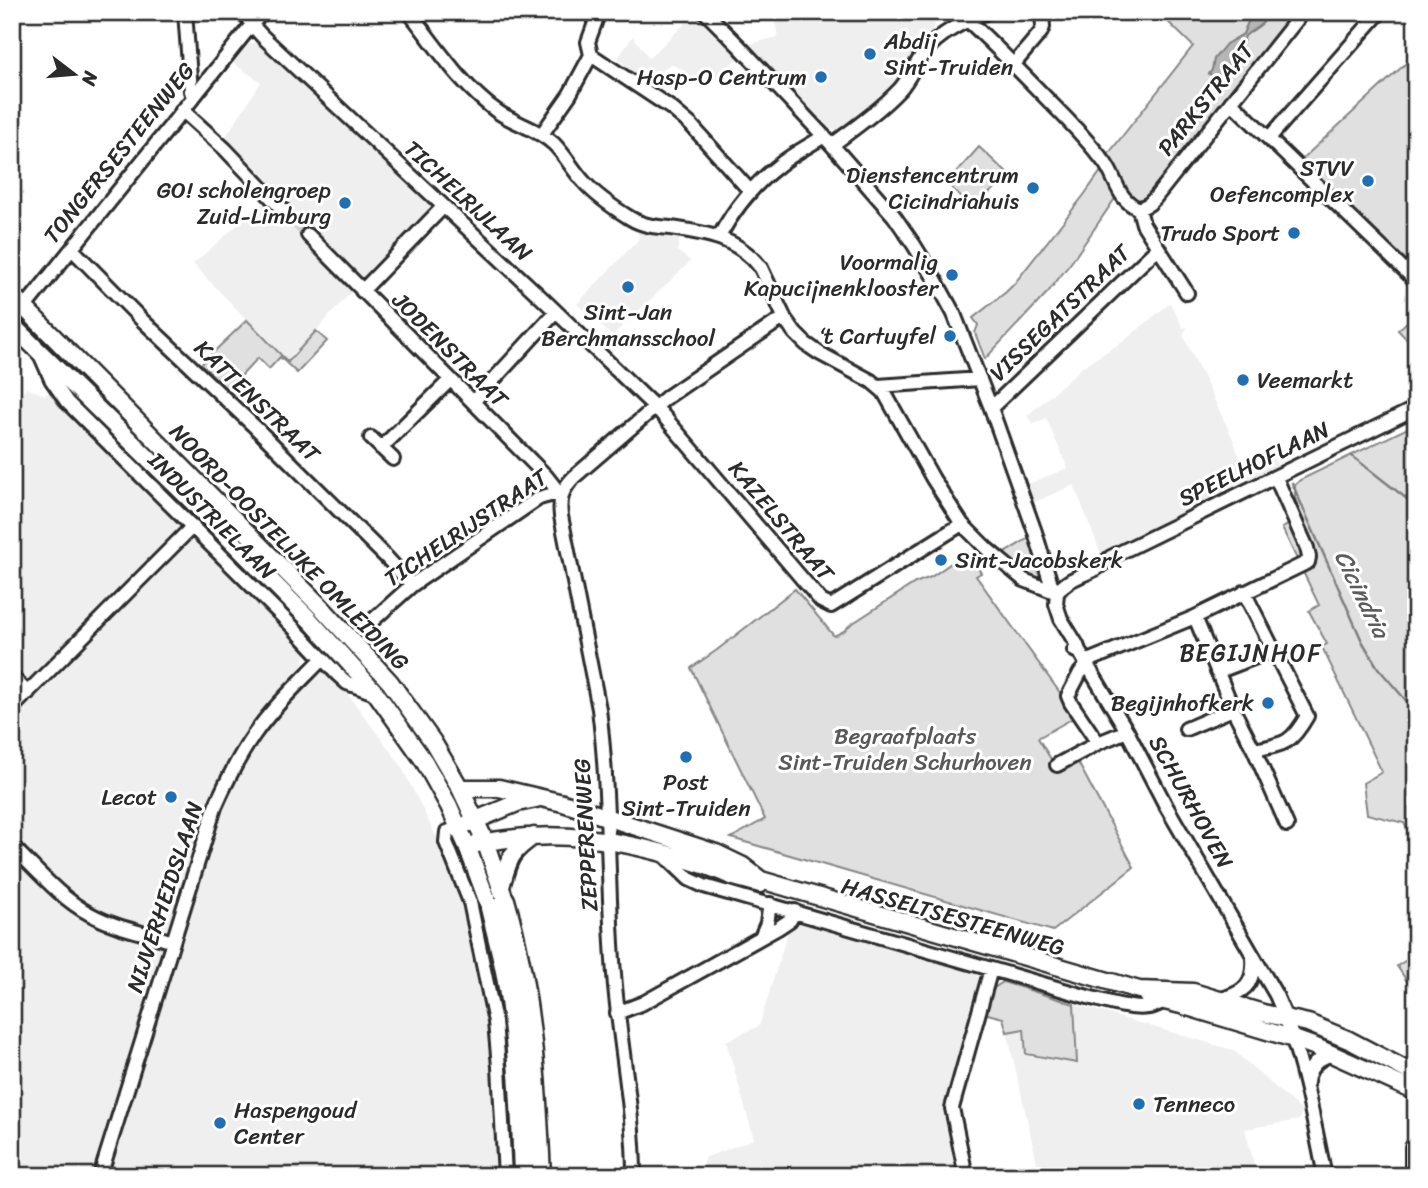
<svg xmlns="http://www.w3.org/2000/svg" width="1428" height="1188" viewBox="0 0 1428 1188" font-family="Sriracha,sans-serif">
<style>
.built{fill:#efefef}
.green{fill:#e0e0e0;stroke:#868686;stroke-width:2}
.water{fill:#b6b6b6;stroke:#7e7e7e;stroke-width:2}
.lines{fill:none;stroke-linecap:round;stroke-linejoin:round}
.stream{stroke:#7e7e7e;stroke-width:2.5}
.minor-tunnel{stroke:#d5d5d5;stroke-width:12;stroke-dasharray:12 6;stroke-linecap:butt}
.minor-casing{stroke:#2b2b2b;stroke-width:18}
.major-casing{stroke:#2b2b2b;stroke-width:21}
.highway-casing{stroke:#2b2b2b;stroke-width:23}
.minor{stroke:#fff;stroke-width:12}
.major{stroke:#fff;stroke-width:16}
.highway{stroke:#fff;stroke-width:18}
.poi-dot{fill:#1f6fb2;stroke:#fff;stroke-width:2.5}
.labels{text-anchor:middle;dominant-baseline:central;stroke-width:6;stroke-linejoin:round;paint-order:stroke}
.poi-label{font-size:23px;fill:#2b2b2b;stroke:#fff;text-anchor:end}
.street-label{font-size:23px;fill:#2b2b2b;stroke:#fff}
.park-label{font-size:23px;fill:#585858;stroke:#fff}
.water-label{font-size:24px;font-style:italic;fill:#5c5c5c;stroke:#fff}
.neighbourhood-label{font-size:24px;letter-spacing:2px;fill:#2b2b2b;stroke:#fff}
</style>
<rect width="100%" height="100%" fill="#fff"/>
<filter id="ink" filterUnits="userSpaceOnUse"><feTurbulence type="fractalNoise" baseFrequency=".0143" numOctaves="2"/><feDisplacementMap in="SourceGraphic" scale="14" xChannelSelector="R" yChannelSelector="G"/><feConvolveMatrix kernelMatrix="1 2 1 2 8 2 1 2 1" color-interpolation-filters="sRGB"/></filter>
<g filter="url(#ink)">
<path class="built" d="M697 12 739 57 726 68 725 67 722 72 704 88 682 69 670 64 645 85 620 71 625 65 618 58 633 36 649 58Z
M779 12H933L935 25 900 81 858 119 838 130 824 128 745 45 778 37 774 18 779 17Z
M256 42 427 201 429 205 428 214 352 291 288 362 193 264 267 199 223 141 261 82 233 63 249 44Z
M638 232 680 237 677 251 691 261 612 336 577 304 639 239Z
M1170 303 1183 328 1188 327 1183 335 1233 439 1240 459 1244 457 1246 460 1270 449 1279 468 1101 554 1074 485 1030 504 1023 486 1068 468 1046 418 1034 424 1027 416 1085 365 1124 341Z
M26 388 45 395 49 392 306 649 304 663 261 710 239 744 215 788 197 835 172 920 90 1176H12V407Z
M316 673H326L346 692 400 764 432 828 452 871 474 948 494 1067 499 1176H105L215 822 242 762 277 713Z
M797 921 974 971 979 978 981 986 948 1101 962 1176H704V1158L754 1139 726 1041 759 1026 790 925Z
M1074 1004 1233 1050 1302 1111 1299 1120 1245 1129 1257 1176H1040L1007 1032 1024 1029 1077 1063Z"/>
<path class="green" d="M1158 12H1299L1151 196 1141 203C1125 199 1114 171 1106 157L1193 46Z
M1416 54V272L1339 201 1299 162Z
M979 147 1009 175 972 209 947 183Z
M1101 171 1118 194 1073 260 1048 292 985 359 975 333 978 325 973 318 1006 292 1014 284 1084 195Z
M1416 314V349L1398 330Z
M247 320 288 362 316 331 327 341 297 373 280 357 269 369 258 358 240 377 249 385 236 398 201 364Z
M1416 424V847L1404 823 1367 814 1363 783 1382 772 1322 647 1327 644 1309 611 1319 605 1282 528 1302 518 1295 498V485L1300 480Z
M1032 536 1044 576 1041 582 1031 580 1003 554Z
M967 552 981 573 976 576 1063 697 1075 717 1038 738 1054 764 1073 753 1134 867 1053 931 731 838 765 819 691 668 717 650 795 589 834 636 844 631 850 625 915 583 931 577Z
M1416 954V995L1397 966Z
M1003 982 1074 1004 1077 1063 1026 1054 1024 1029 1007 1032 1003 1018 984 1013 994 988Z"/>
<path class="water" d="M1252 12H1270C1263 26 1256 27 1245 36L1240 52 1228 72 1215 77 1209 74 1212 70 1214 59 1226 44 1243 34Z"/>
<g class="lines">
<path class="stream" d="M1352 456 1416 506
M1292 483 1362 641 1378 668 1416 712"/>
<path class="minor-tunnel" d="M284 211 308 235"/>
<defs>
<path id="minor" d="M185 12 191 91 193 97
M244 12 252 25 262 36 546 302 661 413 821 601 831 606 962 524
M409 12C436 46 462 87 498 112 516 124 538 129 554 144 565 155 573 170 584 182 596 196 614 208 630 218 643 226 657 227 671 228 706 233 738 238 761 268L785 319 795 333 806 344 819 353 871 381 884 392 933 479 962 524 987 549 1024 580 1057 593
M705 12 739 46 832 145 894 216 914 245 935 279 954 314 991 408 1035 532 1051 584 1057 593 1056 604 1061 619 1077 645 1080 653
M959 12C991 41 1021 72 1051 103 1070 122 1089 142 1105 163 1118 182 1117 199 1139 209
M591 55 671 108 691 125 750 191
M1014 64 1041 32 1043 27 1042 12
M1231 102 1416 281
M182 110 225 149 284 211
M542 134 570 94 591 55 588 42 599 12
M1269 138 1380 12
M832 145C856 127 879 111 900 89 909 79 915 64 924 53 939 33 965 21 987 12
M1139 209 1149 204 1155 198 1303 12
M1139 209 1143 224 1187 293
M308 235 546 476 561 495
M719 237C734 209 753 185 778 166 792 154 809 146 824 136
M72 249 141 319 255 427 388 559 412 585
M362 291 443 207
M25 307 262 12
M40 354 51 379 67 402 291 625 337 674 347 683 375 693
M878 386 980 379
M473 402 556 312
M991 408 1158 248
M371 438 393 459
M381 448 450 380
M1057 593C1066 579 1083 576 1097 568 1102 565 1106 561 1111 557L1416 408
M1195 617 1233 709 1254 750C1285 744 1291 744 1307 716L1244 592
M372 621 412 585 539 498 550 495H561
M1074 650 1080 653 1127 731 1166 806 1276 995C1302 1052 1312 1114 1325 1176
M1085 662 1195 617 1308 562 1309 557 1307 548 1276 478
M1087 665 1080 673 1068 696 1071 703 1098 743
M1217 672 1274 650
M12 677 28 693
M12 708 193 526
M1186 729 1233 709
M1254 750 1287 825
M1057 765 1098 743 1127 731
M460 827 447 832 446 842 470 902 495 1022 499 1067 505 1176
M12 846C36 869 60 898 90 914 115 928 146 933 173 942
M663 854 689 879 704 886 1088 997C1109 1002 1145 1016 1163 1001
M761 937 767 923 770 904
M1218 1000C1243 993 1255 986 1253 958
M617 1013 643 1003 778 928 790 920 795 911
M1307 1083C1308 1067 1318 1058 1333 1054
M1412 1147V1169L1414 1176
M100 1176 215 807C226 782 238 758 253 736 273 707 298 684 322 659
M634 1176C634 1109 619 1041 614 974 607 886 610 797 599 709L561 516C559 499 562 489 574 477L667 397 777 322 785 319
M966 1176 952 1108 991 969"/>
<path id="major" d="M12 295 322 608 390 682 433 742 460 788 485 841 505 900
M12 325 206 515 309 619 376 693 424 761 449 806 467 846 490 908
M460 788H499L563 803 716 853 743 866 761 880 1139 990 1193 992 1263 1013 1308 1023 1349 1040 1416 1075
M469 823 517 803 536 799
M467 846C553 826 622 839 704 865 713 868 721 872 729 875 739 879 750 881 760 884
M501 887C509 859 509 853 534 836
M1148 997 1181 1005 1294 1039 1316 1047 1416 1092"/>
<path id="highway" d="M505 900C531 990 537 1082 541 1176
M490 908C496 933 503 957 507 982 518 1046 521 1111 523 1176"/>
</defs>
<use href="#minor" class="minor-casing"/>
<use href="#major" class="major-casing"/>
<use href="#highway" class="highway-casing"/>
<use href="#minor" class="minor"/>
<use href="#major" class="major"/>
<use href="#highway" class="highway"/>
</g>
</g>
<g class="poi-dot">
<circle cx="870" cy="54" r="7"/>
<circle cx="821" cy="77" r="7"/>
<circle cx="1368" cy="181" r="7"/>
<circle cx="1033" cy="188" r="7"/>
<circle cx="345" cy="203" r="7"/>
<circle cx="1294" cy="233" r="7"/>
<circle cx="952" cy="275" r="7"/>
<circle cx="628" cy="287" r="7"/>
<circle cx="950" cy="336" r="7"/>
<circle cx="1243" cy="380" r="7"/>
<circle cx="941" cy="560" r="7"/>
<circle cx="1268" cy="703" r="7"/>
<circle cx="686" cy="757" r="7"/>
<circle cx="171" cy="797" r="7"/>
<circle cx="1139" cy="1104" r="7"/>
<circle cx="220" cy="1123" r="7"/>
</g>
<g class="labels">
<g class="poi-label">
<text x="884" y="41" text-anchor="start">Abdij<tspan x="884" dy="26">Sint-Truiden</tspan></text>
<text x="807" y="77">Hasp-O Centrum</text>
<text x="1354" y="168">STVV<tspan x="1354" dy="26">Oefencomplex</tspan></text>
<text x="1019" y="175">Dienstencentrum<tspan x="1019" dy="26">Cicindriahuis</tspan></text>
<text x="331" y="190">GO! scholengroep<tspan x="331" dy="26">Zuid-Limburg</tspan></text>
<text x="1280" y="233">Trudo Sport</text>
<text x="938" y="262">Voormalig<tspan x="938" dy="26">Kapucijnenklooster</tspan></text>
<text x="628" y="312" text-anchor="middle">Sint-Jan<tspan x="628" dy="26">Berchmansschool</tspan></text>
<text x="936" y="336">‘t Cartuyfel</text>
<text x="1257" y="380" text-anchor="start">Veemarkt</text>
<text x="955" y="560" text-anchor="start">Sint-Jacobskerk</text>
<text x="1254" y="703">Begijnhofkerk</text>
<text x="686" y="782" text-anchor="middle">Post<tspan x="686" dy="26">Sint-Truiden</tspan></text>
<text x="157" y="797">Lecot</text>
<text x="1153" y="1104" text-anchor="start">Tenneco</text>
<text x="234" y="1110" text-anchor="start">Haspengoud<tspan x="234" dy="26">Center</tspan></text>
</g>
<g class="street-label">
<text transform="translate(1206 99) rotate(-51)">PARKSTRAAT</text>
<text transform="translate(119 153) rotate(-51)">TONGERSESTEENWEG</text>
<text transform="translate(468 201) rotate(43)">TICHELRIJLAAN</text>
<text transform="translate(1060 313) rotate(-44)">VISSEGATSTRAAT</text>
<text transform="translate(450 350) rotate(45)">JODENSTRAAT</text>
<text transform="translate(257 401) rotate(44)">KATTENSTRAAT</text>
<text transform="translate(1254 464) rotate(-26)">SPEELHOFLAAN</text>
<text transform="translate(212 516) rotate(45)">INDUSTRIELAAN</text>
<text transform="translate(781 521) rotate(50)">KAZELSTRAAT</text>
<text transform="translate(466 528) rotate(-34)">TICHELRIJSTRAAT</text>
<text transform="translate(289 547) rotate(46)">NOORD-OOSTELIJKE OMLEIDING</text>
<text transform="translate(1191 802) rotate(61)">SCHURHOVEN</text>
<text transform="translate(586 835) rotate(-93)">ZEPPERENWEG</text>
<text transform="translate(165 897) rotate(-72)">NIJVERHEIDSLAAN</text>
<text transform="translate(953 917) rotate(16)">HASSELTSESTEENWEG</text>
</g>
<g class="park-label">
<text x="905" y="736">Begraafplaats<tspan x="905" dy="26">Sint-Truiden Schurhoven</tspan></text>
</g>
<g class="water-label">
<text transform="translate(1362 594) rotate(64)">Cicindria</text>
</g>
<g class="neighbourhood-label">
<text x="1251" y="653">BEGIJNHOF</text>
</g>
</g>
<rect width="1428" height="1188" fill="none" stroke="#fff" stroke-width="42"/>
<rect x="21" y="21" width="1386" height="1146" fill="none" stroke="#2b2b2b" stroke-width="2.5" filter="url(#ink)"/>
<g transform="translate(74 74) rotate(106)" stroke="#ffffff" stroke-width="5" paint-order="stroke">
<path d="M0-5L12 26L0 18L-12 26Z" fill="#2b2b2b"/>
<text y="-10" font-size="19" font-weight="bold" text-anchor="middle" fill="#2b2b2b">N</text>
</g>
</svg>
